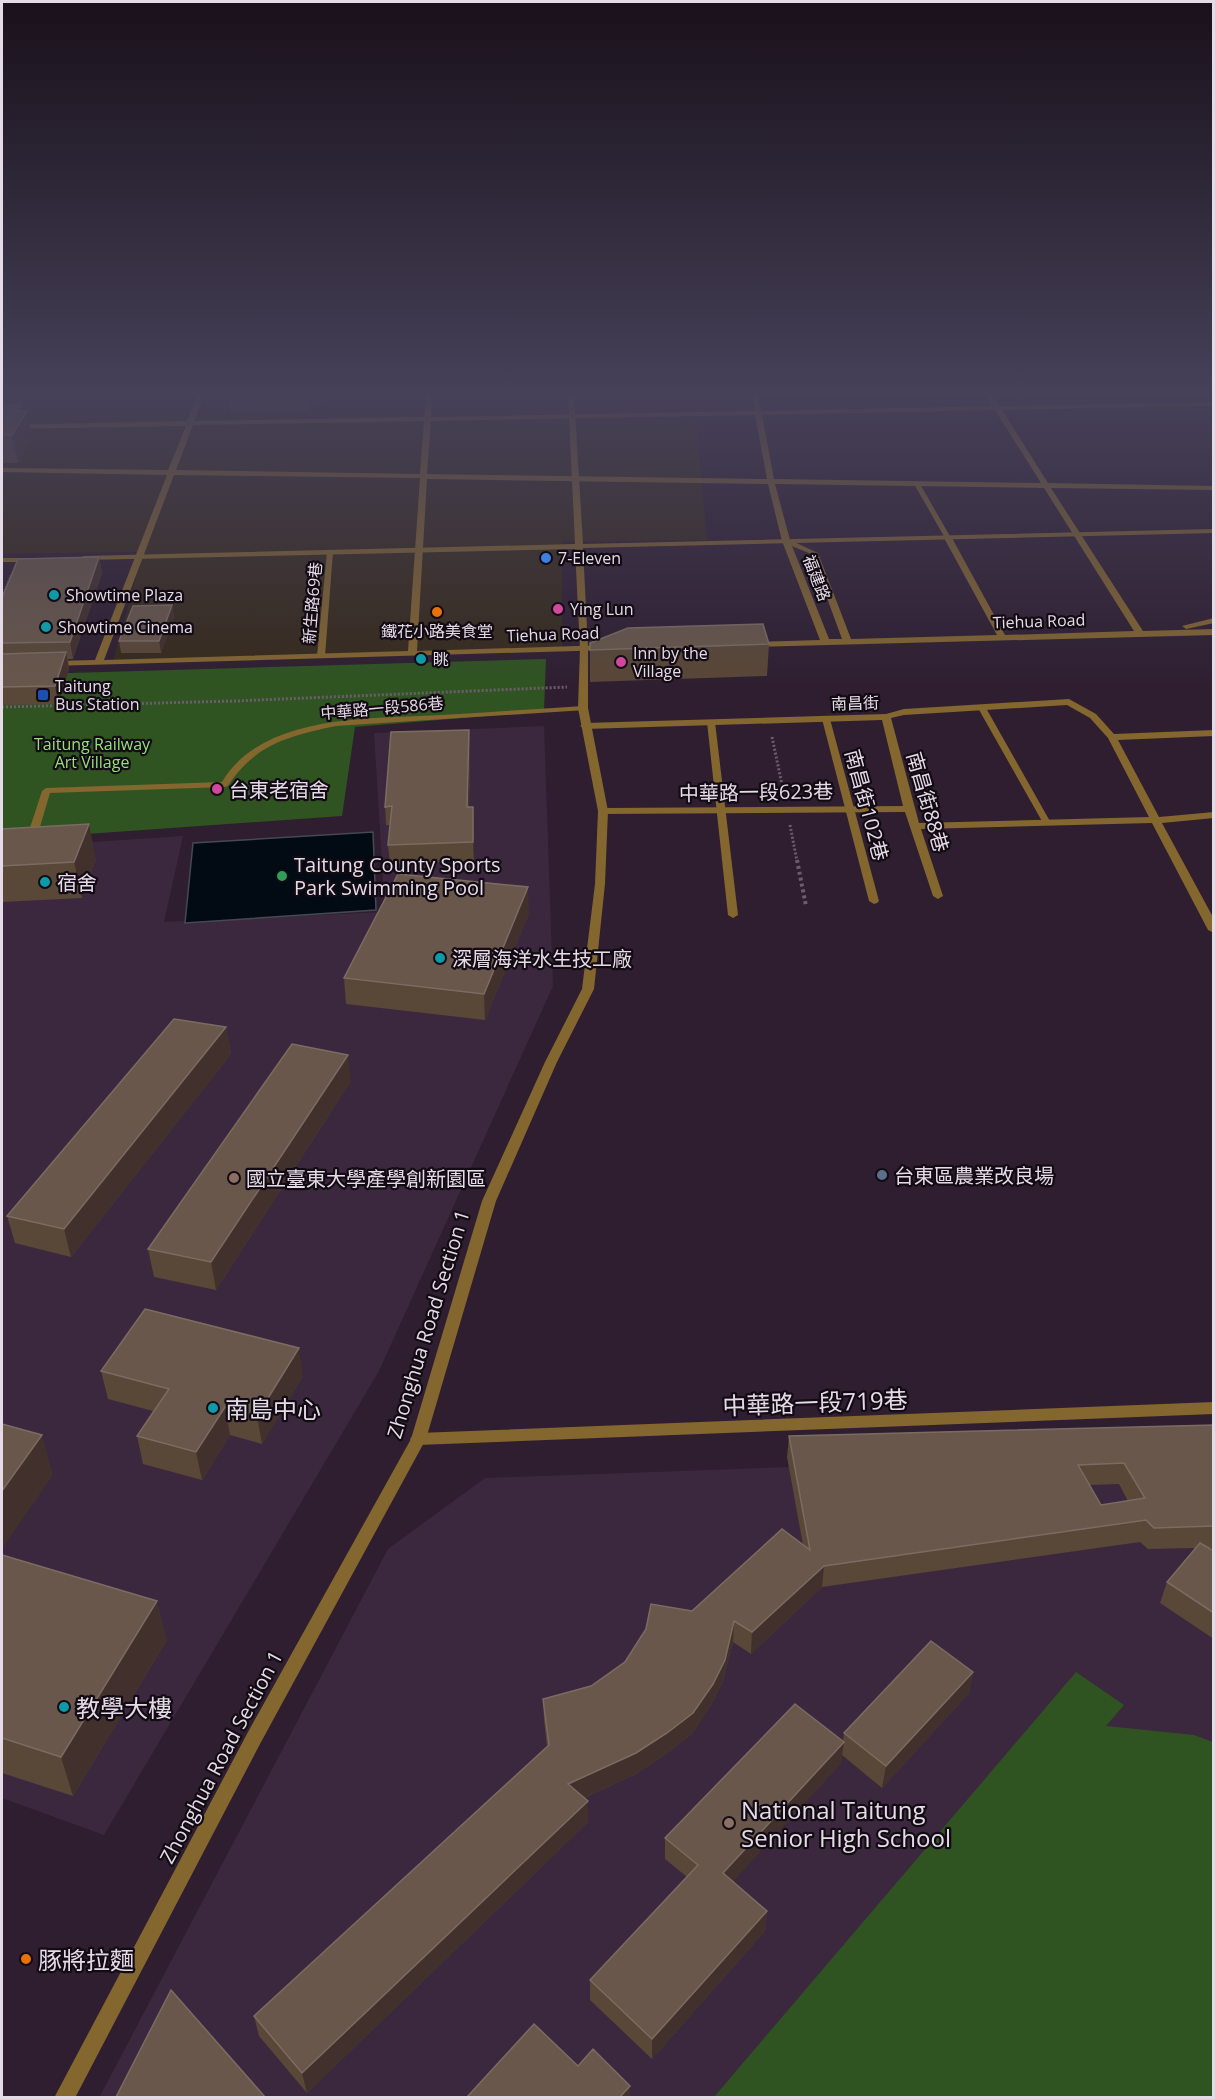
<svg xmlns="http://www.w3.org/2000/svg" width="1215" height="2099" viewBox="0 0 1215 2099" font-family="'Open Sans','Noto Sans TC',sans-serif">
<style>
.commercial{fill:#362a1b}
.built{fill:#3b283e}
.green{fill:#2f5421}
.water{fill:#020b13;stroke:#464953;stroke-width:1.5}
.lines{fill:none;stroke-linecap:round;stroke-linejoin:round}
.path-far2{stroke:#6b5d6d;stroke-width:2;stroke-dasharray:1.5 1.5;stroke-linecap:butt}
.path-far1{stroke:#6b5d6d;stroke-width:3;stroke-dasharray:2 2;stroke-linecap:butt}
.path{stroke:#6b5d6d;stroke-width:4;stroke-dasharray:3 3;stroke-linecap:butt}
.service{fill:#84662f;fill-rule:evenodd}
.minor{fill:#84662f;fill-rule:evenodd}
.tertiary{fill:#84662f;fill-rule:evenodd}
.wall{fill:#594737;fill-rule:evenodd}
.shaded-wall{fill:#41302c}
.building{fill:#68574a;stroke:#7b6c63;stroke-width:1.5;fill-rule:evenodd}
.shop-dot{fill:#3f7fe0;stroke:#120b13;stroke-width:2}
.culture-dot{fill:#0f9aa8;stroke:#120b13;stroke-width:2}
.hotel-dot{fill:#d1479c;stroke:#120b13;stroke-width:2}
.food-dot{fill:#e8710a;stroke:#120b13;stroke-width:2}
.transit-dot{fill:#1a4fb4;stroke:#120b13;stroke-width:2}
.leisure-dot{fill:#2e9e5b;stroke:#120b13;stroke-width:2}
.service-dot{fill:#5c6f8a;stroke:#120b13;stroke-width:2}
.education-dot{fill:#8d6e63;stroke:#120b13;stroke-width:2}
.labels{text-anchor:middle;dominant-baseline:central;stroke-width:4.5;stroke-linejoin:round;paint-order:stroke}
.far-poi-label{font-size:16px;fill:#e5dbe7;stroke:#120b13;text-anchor:start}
.far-street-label{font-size:16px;fill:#e5dbe7;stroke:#120b13}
.far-park-label{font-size:16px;fill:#95e07a;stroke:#120b13}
.poi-label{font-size:20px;fill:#e5dbe7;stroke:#120b13;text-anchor:start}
.street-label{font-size:20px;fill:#e5dbe7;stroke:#120b13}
.near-street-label{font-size:24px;fill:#e5dbe7;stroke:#120b13}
.near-poi-label{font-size:24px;fill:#e5dbe7;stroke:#120b13;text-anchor:start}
</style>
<rect width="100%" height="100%" fill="#2e1e30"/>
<path class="commercial" d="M14 395H758L763 416H696L707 540 562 542V647L113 661 143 552 2 554V415Z"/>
<path class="built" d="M544 726 553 986 379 1371 104 1835 2 1798V848L183 836 164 922 385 912 374 733Z
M1213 1452V2097L99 2098 388 1549 485 1478Z"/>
<path class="green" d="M546 659 544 711 355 727 342 816 2 840V675Z
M1076 1672 1124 1705 1106 1726 1194 1735 1213 1742V2097H714Z"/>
<path class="water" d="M373 832 376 910 185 923 193 843Z"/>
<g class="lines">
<path class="path-far2" d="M2 596 11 575"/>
<path class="path-far1" d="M2 707 235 701 567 687
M772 737 784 794
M790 825 797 861"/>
<path class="path" d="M797 860 806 906"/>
<path class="service" d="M915 483 920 484 951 538 950 539 945 538 914 484Z
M330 550 333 552 325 656 321 658 317 656 327 552Z
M583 706H586V710L336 726C289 736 255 744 228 786L225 787 50 793 36 840 31 843 26 840 42 791 46 788 222 782C263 713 372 719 441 715 488 712 536 709 583 706Z
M979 706H985L986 708 1051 823 1050 825H1044L1043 823 978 708Z
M823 717H826L830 719 879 901 877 903 874 904 869 901 822 719Z
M708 720H714L715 722 738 915 733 918 728 915 707 722Z"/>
<path class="minor" d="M198 395H204L194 421 424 417 426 395H432L431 417 754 411 752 395H758L761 411 993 406 986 395H992L999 406 1214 402V406L1002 410 1048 483 1214 486V490L1051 488 1143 631 1214 629V635L753 647 750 646V642L820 640 782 541 768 484 427 479 417 651 607 645 611 648 610 650 51 666V662L54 661 95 660 167 475 2 472V468L168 470 186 426 2 429V425L187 421ZM995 410 1041 483 774 479 762 415ZM755 415 767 479 427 474 431 421ZM424 421 420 474 176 470 193 425ZM174 475 420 478 408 651 104 660ZM775 484 1044 488 1134 631 1005 635 952 538 948 536 944 538 997 635 851 639 818 553 790 540ZM792 546 811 554 842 639H829Z
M1214 618V623L1186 629 1182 626Z
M1069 699 1096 714 1114 734 1214 730V736L1118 740 1159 817 1214 812V818L1162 823 1214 919V933L1208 930 1152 823 921 829 943 896 938 899 933 896 905 812 603 814 598 811 603 808 903 806 882 720 585 729 580 726 585 723 886 714 904 709ZM1067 705 1090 718 1108 738 1149 817 919 823 891 718 904 715Z
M1214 1402V1414L418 1445 413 1443 410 1439 413 1435 418 1433Z"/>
<path class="tertiary" d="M568 395H574L583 544 1214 529V533L583 548 588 648V708L608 811 605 884 594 989 557 1062 496 1201 426 1439 260 1744 75 2098H54L248 1732 411 1439 482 1201 545 1062 582 989 595 884 598 811 578 708 580 648 575 549 84 560 80 558 84 556 575 544Z
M2 558H34L38 560 34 562H2Z"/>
</g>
<path class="wall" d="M228 395H326L324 404 310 405 309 411 231 412Z
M2 405 22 411H27L32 438 18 463H2Z
M99 557 102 573 73 659H68L69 669 58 704 2 705V598Z
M172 605 174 617 161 653H121L119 641Z
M590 643 769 644 767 676 590 682Z
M469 730 470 748 469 807H473L474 861 390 864 388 845 390 825H386L385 807Z
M2 829 96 859 82 898 2 902Z
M529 913 485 1020 346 1004 344 978Z
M226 1027 231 1054 71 1257 15 1243 7 1216Z
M351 1081 216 1290 154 1277 148 1249Z
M101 1371 303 1376 262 1444 230 1435 202 1480 143 1464 137 1436 153 1411 108 1399Z
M1214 1425V1548H1208L1214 1551V1639L1160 1603 1167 1582 1196 1548 1148 1549 1140 1542 822 1587 751 1654 733 1642 723 1681 711 1705 692 1734 666 1754 636 1774 584 1798 588 1822 307 2093 259 2036 254 2016 547 1747 544 1720 543 1699 591 1686 692 1611 803 1545 787 1457 789 1436ZM1119 1484 1128 1501 1101 1505 1090 1485Z
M2 1555 167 1640 73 1796 2 1773Z
M973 1672 969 1693 882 1788 842 1755 841 1763 733 1881 767 1911 765 1931 652 2059 590 2000V1980L687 1877 665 1859V1838L843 1741 844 1733Z"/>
<path class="shaded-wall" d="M307 395H310V405L309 411Z
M323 395H326L324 404Z
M21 404 24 416 27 411 32 438 18 463 12 435 17 411Z
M99 557 102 573 73 659 70 642Z
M172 605 174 617 161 653 159 641Z
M66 652 69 669 58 704 55 686Z
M469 730 470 748 468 826 467 807Z
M473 807 474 825V861L473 842Z
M89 824 96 859 82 898 74 862Z
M528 887 529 913 485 1020 484 994Z
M226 1027 231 1054 71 1257 64 1229Z
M348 1055 351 1081 216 1290 211 1262Z
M299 1348 303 1376 262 1444 257 1416Z
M225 1407 230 1435 202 1480 196 1452Z
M42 1435 53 1475 2 1549V1491Z
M824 1566 822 1587 751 1654 752 1632Z
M157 1601 167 1640 73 1796 61 1757Z
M734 1621 733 1642 723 1681 711 1705 692 1734 666 1754 636 1774 568 1805V1784Z
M973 1672 969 1693 882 1788 886 1766Z
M844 1742 841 1763 722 1894 723 1873Z
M588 1801V1822L307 2093 302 2073Z
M767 1911 765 1931 652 2059V2039Z
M630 2086V2097H620Z"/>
<path class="building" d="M21 404 17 411H27L12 435H2V405Z
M99 557 70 642 2 643V598L18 559Z
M172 605 159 641H119L133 606Z
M763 624 769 644 590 650V643L628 628Z
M66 652 55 686 2 687V654Z
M469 730 467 807H473V842L388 845 392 806 385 807 391 732Z
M89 824 74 862 2 866V829Z
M398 874 528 887 484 994 344 978Z
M174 1019 226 1027 64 1229 7 1216Z
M292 1044 348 1055 211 1262 148 1249Z
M145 1309 299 1348 257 1416 225 1407 196 1452 137 1436 169 1389 101 1371Z
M2 1424 42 1435 2 1491Z
M1214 1425V1526L1154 1528 1146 1520 824 1566 752 1632 734 1621 725 1660 713 1684 693 1713 667 1733 636 1753 568 1784 588 1801 302 2073 254 2016 549 1745 543 1699 591 1686 625 1662 646 1629 651 1604 692 1611 782 1529 810 1550 789 1436ZM1124 1463 1145 1498 1101 1505 1078 1465Z
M1200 1543 1214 1551V1613L1167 1582Z
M2 1555 157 1601 61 1757 2 1738Z
M931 1641 973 1672 886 1766 844 1733Z
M795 1704 844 1742 723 1873 767 1911 652 2039 590 1980 698 1865 665 1838Z
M171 1990 265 2097H116Z
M534 2024 578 2066 593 2049 630 2086 620 2097H467Z"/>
<linearGradient id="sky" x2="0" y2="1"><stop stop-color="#19101a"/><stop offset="0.57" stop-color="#464159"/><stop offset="1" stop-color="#464159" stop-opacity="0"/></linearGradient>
<rect width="1215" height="688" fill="url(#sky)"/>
<circle class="shop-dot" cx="546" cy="558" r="6"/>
<g class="culture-dot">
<circle cx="54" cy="595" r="6"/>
<circle cx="46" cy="627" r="6"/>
<circle cx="421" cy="659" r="6"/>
<circle cx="45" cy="882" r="6"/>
<circle cx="440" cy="958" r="6"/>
<circle cx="213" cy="1408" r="6"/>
<circle cx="64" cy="1707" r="6"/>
</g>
<g class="hotel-dot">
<circle cx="558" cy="609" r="6"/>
<circle cx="621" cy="662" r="6"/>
<circle cx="217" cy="789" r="6"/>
</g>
<g class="food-dot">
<circle cx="437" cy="612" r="6"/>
<circle cx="26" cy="1959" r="6"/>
</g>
<rect class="transit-dot" x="37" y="689" width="12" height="12" rx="3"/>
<circle class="leisure-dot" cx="282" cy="876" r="6"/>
<circle class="service-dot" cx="882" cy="1175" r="6"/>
<g class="education-dot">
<circle cx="234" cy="1178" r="6"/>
<circle cx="729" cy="1823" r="6"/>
</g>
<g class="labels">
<g class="far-poi-label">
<text x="558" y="558">7-Eleven</text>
<text x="66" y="595">Showtime Plaza</text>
<text x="570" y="609">Ying Lun</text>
<text x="58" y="627">Showtime Cinema</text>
<text x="437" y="631" text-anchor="middle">鐵花小路美食堂</text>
<text x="633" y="653">Inn by the<tspan x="633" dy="18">Village</tspan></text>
<text x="433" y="659">眺</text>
<text x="55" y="686">Taitung<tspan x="55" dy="18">Bus Station</tspan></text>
</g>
<g class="far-street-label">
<text transform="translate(817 578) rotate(69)">福建路</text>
<text transform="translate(312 603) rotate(-85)">新生路69巷</text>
<text transform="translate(1039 621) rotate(-2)">Tiehua Road</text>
<text transform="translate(553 634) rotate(-2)">Tiehua Road</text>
<text transform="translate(855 703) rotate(-2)">南昌街</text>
<text transform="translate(382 708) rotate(-5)">中華路一段586巷</text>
</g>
<g class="far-park-label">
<text x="92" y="744">Taitung Railway<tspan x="92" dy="18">Art Village</tspan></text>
</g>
<g class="poi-label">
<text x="229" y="789">台東老宿舍</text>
<text x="294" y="864">Taitung County Sports<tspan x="294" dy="23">Park Swimming Pool</tspan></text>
<text x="57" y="882">宿舍</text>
<text x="452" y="958">深層海洋水生技工廠</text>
<text x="894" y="1175">台東區農業改良場</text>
<text x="246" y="1178">國立臺東大學產學創新園區</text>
</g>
<g class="street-label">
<text transform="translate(756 792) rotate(-1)">中華路一段623巷</text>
<text transform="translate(928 802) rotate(74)">南昌街88巷</text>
<text transform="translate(867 805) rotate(75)">南昌街102巷</text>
<text transform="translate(428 1324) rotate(-73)">Zhonghua Road Section 1</text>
<text transform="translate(221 1757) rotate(-62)">Zhonghua Road Section 1</text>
</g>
<g class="near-street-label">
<text transform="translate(815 1402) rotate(-2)">中華路一段719巷</text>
</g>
<g class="near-poi-label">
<text x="225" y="1408">南島中心</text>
<text x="76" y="1707">教學大樓</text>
<text x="741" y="1809">National Taitung<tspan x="741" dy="28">Senior High School</tspan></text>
<text x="38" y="1959">豚將拉麵</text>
</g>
</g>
<rect width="1215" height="2099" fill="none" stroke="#e5dbe7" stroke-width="6"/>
</svg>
